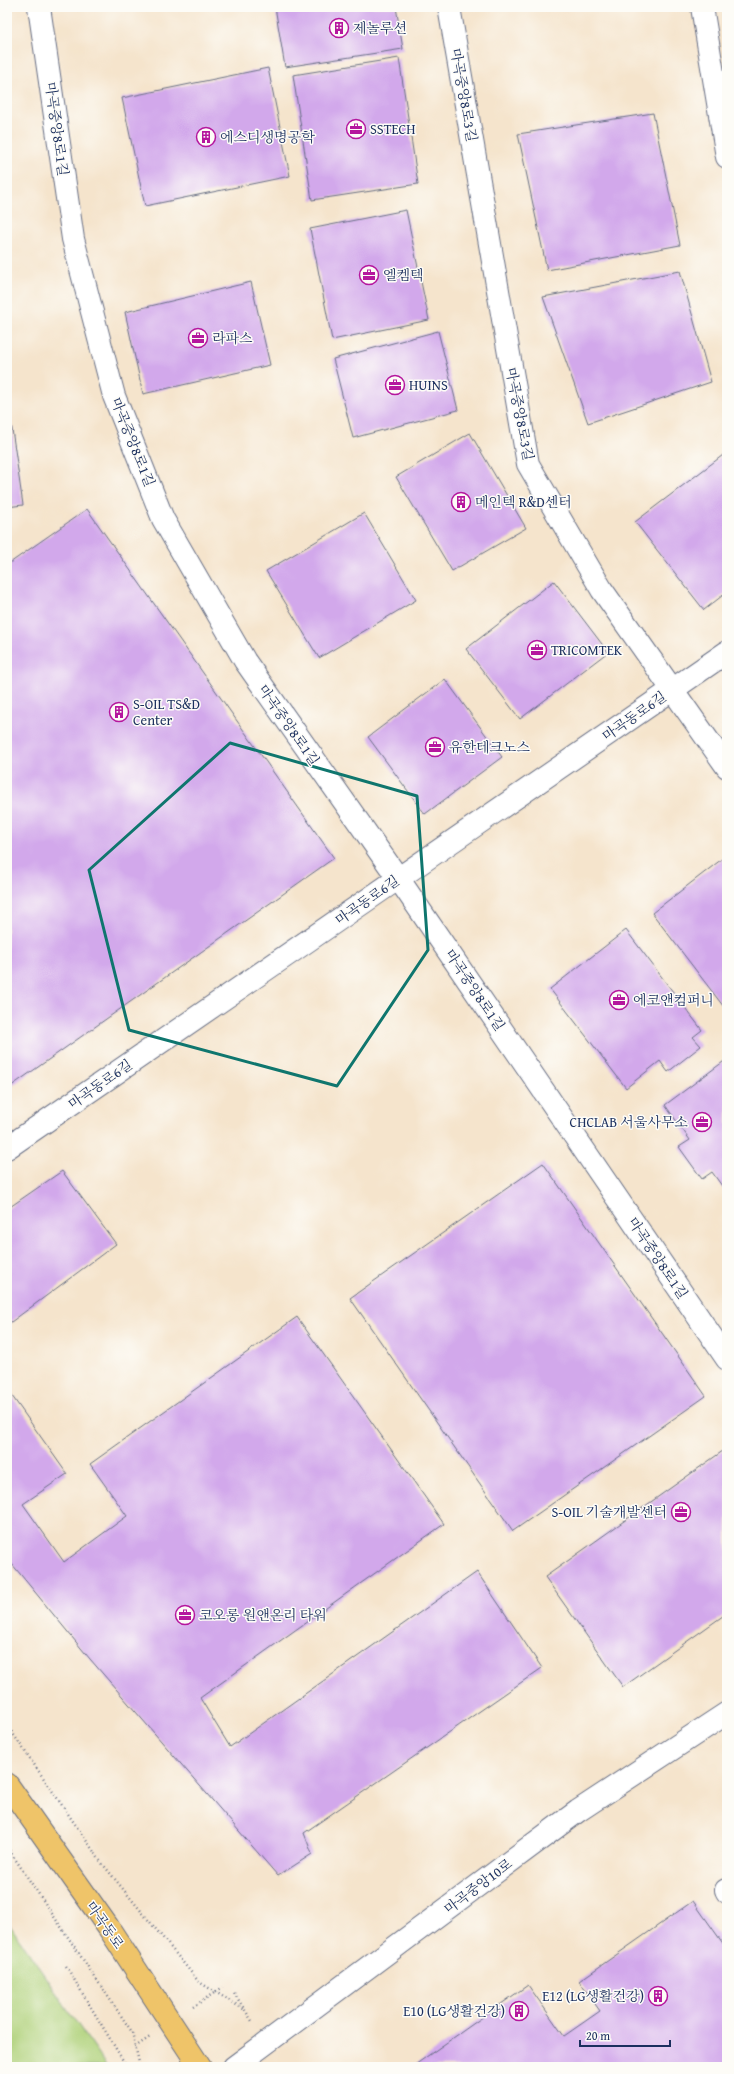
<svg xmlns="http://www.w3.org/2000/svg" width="734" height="2074" viewBox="0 0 734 2074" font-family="'Gentium Book Plus','Noto Serif KR',serif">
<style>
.green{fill:#b0d27b;stroke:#66806c}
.building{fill:#d2a8eb}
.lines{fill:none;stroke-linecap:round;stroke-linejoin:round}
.minor-casing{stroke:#676e84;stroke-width:24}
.major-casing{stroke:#676e84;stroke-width:24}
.path{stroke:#676e84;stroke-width:2.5;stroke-dasharray:1 3;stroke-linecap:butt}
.minor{stroke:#fff;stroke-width:22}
.major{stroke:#efc469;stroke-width:22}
.marked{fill:none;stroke:#0f766e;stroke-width:3;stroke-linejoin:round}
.labels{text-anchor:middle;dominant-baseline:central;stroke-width:3;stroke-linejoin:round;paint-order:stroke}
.poi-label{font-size:14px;fill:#1b2f5e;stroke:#fdfcf7;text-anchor:start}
.street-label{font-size:14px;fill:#1b2f5e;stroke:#fdfcf7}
</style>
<rect width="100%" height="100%" fill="#fdfcf7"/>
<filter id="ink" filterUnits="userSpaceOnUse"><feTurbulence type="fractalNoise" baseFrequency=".025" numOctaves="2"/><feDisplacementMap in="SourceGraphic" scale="8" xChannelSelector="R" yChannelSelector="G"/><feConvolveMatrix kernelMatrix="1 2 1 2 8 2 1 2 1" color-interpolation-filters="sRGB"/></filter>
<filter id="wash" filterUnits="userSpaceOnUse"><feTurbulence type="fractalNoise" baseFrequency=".012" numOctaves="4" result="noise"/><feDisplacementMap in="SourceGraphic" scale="16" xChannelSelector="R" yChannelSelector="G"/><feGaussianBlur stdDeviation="0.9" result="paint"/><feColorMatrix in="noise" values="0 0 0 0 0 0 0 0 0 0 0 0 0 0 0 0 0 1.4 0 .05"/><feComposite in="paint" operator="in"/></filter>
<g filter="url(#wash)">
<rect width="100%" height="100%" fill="#f5e4cc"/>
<path class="green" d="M7 1921 107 2067H7Z"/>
<g id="blocks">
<path class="building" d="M275 7H396L403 49 285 67Z
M399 58 418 184 312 200 293 75Z
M268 68 290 176 145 206 122 98Z
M653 113 680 245 547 270 518 134Z
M406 210 429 320 332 340 310 229Z
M680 271 711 382 588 423 543 297Z
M251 282 270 365 143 394 125 312Z
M438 331 458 410 353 438 333 359Z
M7 395 23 505 7 507Z
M470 433 526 528 452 571 396 477Z
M727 452V592L704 610 635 522Z
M87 509 334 858 7 1089V565Z
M364 513 416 600 319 658 266 571Z
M554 581 608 652 520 719 466 649Z
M445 679 502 757 425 814 368 737Z
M722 859 727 865V1011L652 913Z
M626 930 702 1030 693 1037 701 1046 668 1072 660 1061 626 1088 550 989Z
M727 1059V1193L712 1172 702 1179 679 1147 690 1140 665 1105Z
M543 1163 706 1396 513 1531 350 1298Z
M62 1171 116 1244 7 1325V1209Z
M297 1317 444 1524 200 1698 230 1747 477 1572 542 1668 304 1833 312 1854 278 1876 90 1659 7 1558V1389L67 1474 23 1504 64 1562 127 1516 90 1464Z
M727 1448V1613L623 1687 545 1577Z
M693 1901 727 1949V2067H412L528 1985 564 2036 600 2011 579 1981Z"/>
</g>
</g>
<g filter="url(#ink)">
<use href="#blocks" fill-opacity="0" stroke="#676e84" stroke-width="1"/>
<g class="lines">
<defs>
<path id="minor" d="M39 7 73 239 114 396 163 519 245 661 398 878 727 1359
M449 7 528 464 602 590 727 767
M702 7 727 157
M7 1148 727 652
M726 1890 727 1892
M234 2067 578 1811 727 1713"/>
<path id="major" d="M7 1784 108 1927 200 2067"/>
</defs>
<use href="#minor" class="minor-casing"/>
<use href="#major" class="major-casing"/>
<path class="path" d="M7 1725 101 1862 199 1982 245 2010
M7 1847 132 2032 140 2067
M66 1966 127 2067
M234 1993 252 2021
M193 2007 223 1987
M135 2047 150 2037"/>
<use href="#minor" class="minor"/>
<use href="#major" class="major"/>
</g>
</g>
<path class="marked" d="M230 743 417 796 428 950 337 1086 129 1030 89 870Z"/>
<defs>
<symbol id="building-ring" viewBox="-11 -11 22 22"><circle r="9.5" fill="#fdfcf7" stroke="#b5179e" stroke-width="1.5"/><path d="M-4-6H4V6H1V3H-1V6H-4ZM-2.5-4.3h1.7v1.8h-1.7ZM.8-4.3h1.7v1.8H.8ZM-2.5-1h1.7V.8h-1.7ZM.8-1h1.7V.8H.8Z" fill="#b5179e"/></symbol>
<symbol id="office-ring" viewBox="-11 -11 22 22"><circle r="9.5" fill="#fdfcf7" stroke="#b5179e" stroke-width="1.5"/><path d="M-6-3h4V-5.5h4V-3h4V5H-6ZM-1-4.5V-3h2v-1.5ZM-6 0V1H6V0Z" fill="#b5179e"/></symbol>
</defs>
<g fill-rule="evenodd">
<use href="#building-ring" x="328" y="17" width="22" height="22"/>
<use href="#office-ring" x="345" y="118" width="22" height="22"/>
<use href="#building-ring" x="195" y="126" width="22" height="22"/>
<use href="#office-ring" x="358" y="264" width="22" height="22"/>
<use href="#office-ring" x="187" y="327" width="22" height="22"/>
<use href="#office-ring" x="384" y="374" width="22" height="22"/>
<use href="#building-ring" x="450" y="491" width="22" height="22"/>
<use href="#office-ring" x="526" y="639" width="22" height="22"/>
<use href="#building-ring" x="108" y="701" width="22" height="22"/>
<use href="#office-ring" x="424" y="736" width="22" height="22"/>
<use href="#office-ring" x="608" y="989" width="22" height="22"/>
<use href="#office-ring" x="691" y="1111" width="22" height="22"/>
<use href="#office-ring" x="670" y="1501" width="22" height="22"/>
<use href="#office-ring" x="174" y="1604" width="22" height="22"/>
<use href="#building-ring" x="647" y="1985" width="22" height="22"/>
<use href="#building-ring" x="508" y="2000" width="22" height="22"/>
</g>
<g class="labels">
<g class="poi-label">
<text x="353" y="28">제놀루션</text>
<text x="370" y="129">SSTECH</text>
<text x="220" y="137">에스디생명공학</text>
<text x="383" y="275">엘켐텍</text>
<text x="212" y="338">라파스</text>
<text x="409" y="385">HUINS</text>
<text x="475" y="502">메인텍 R&amp;D센터</text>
<text x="551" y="650">TRICOMTEK</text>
<text x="133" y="704">S-OIL TS&amp;D<tspan x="133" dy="16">Center</tspan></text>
<text x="449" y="747">유한테크노스</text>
<text x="633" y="1000">에코앤컴퍼니</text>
<text x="688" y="1122" text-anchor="end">CHCLAB 서울사무소</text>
<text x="667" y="1512" text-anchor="end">S-OIL 기술개발센터</text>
<text x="199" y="1615">코오롱 원앤온리 타워</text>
<text x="644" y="1996" text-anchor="end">E12 (LG생활건강)</text>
<text x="505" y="2011" text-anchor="end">E10 (LG생활건강)</text>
</g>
<g class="street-label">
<text transform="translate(464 95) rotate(80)">마곡중앙8로3길</text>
<text transform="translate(57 129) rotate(82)">마곡중앙8로1길</text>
<text transform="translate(520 414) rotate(79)">마곡중앙8로3길</text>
<text transform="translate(133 442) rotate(68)">마곡중앙8로1길</text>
<text transform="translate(634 716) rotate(-35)">마곡동로6길</text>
<text transform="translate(289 725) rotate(55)">마곡중앙8로1길</text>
<text transform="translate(367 900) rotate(-35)">마곡동로6길</text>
<text transform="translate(475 990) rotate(56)">마곡중앙8로1길</text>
<text transform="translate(100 1084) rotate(-35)">마곡동로6길</text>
<text transform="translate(658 1258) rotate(56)">마곡중앙8로1길</text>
<text transform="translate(478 1886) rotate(-37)">마곡중앙10로</text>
<text transform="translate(105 1925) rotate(55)">마곡동로</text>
</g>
</g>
<rect width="734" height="2074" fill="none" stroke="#fdfcf7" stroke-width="24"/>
<path d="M580 2040v6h90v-6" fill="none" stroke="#1b2f5e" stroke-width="2"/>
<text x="586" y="2040" font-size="12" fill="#1b2f5e" stroke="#fdfcf7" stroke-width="3" paint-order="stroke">20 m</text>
</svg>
